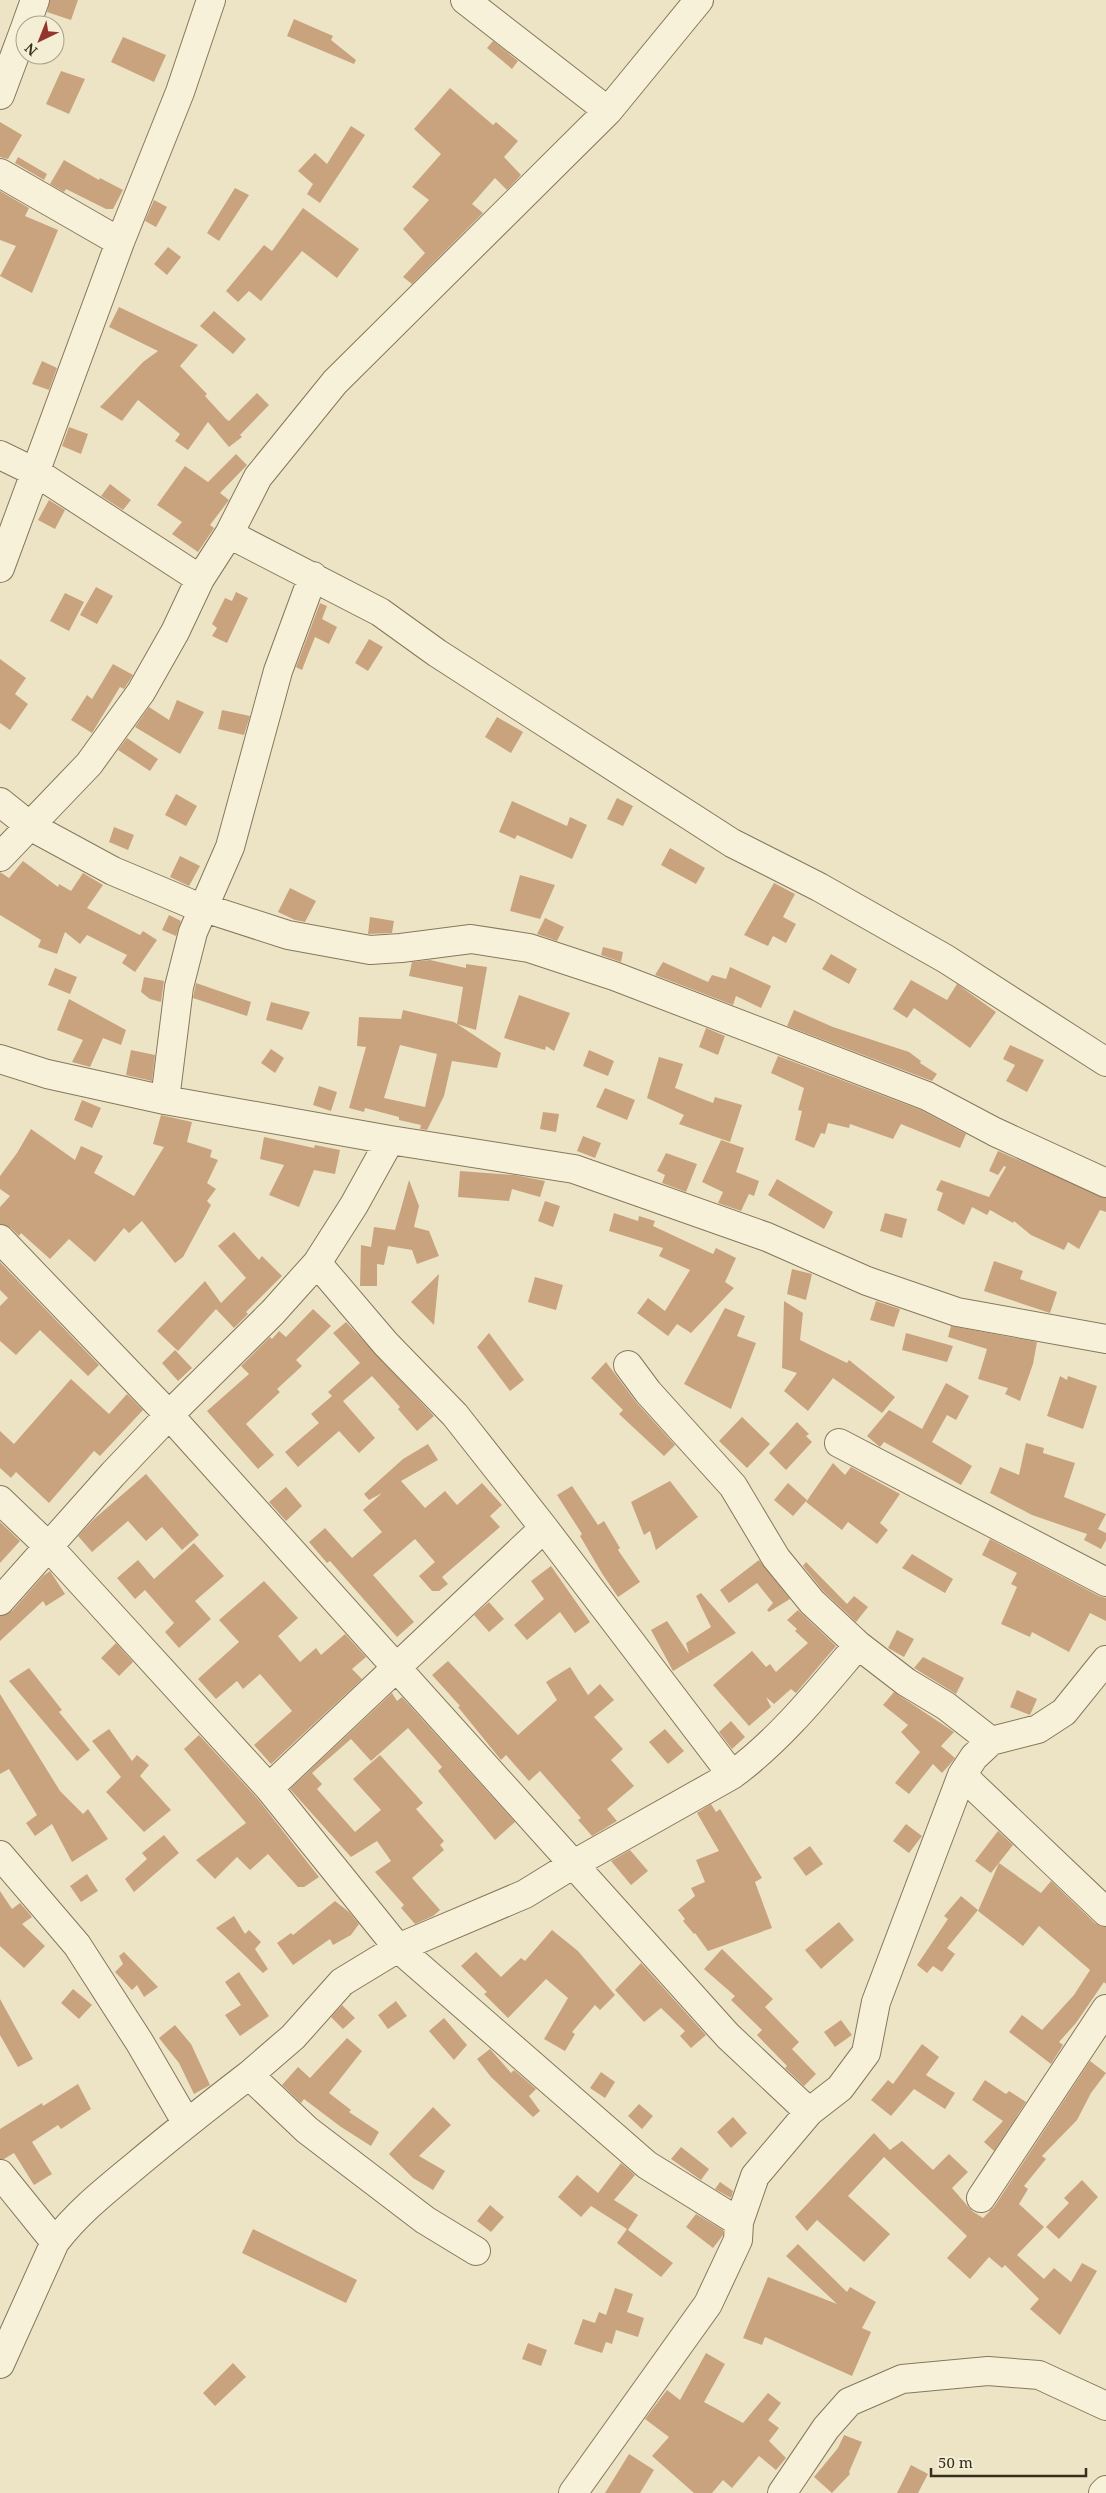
<svg xmlns="http://www.w3.org/2000/svg" width="1106" height="2493" viewBox="0 0 1106 2493" font-family="'Noto Serif',serif">
<style>
.building{fill:#c9a37e;fill-rule:evenodd}
.lines{fill:none;stroke-linecap:round;stroke-linejoin:round}
.minor-casing{stroke:#87775c;stroke-width:30}
.minor{stroke:#f8f1d9;stroke-width:28}
</style>
<rect width="100%" height="100%" fill="#ede4c6"/>
<path class="building" d="M50 0H78L71 20 47 12Z
M294 19 333 36 331 40 356 60 354 64 287 36Z
M123 37 166 55 154 82 111 62Z
M493 41 518 61 512 69 487 48Z
M61 71 85 79 69 114 46 104Z
M450 88 493 125 496 122 518 141 504 157 521 175 507 190 495 178 472 204 483 213 412 284 403 277 425 253 403 229 429 200 412 187 441 154 414 129Z
M0 122 22 135 8 159 0 157Z
M351 126 365 135 320 203 307 194 313 184 298 171 315 153 327 164Z
M18 157 47 174 44 180 15 163Z
M64 160 99 180 100 178 123 190 113 209H106L66 189 64 192 50 184Z
M235 188 249 195 219 241 207 233Z
M0 191 29 208 25 216 58 230 32 293 0 276 16 246 0 240Z
M154 200 167 207 156 227 145 221Z
M303 208 359 249 337 278 302 251 261 301 249 291 238 302 226 291 264 245 272 251Z
M168 247 181 257 167 275 154 264Z
M119 307 198 345 180 366 207 394 205 396 226 419 229 421 257 393 269 405 240 435 242 437 229 447 208 422 188 450 175 441 180 434 138 400 122 421 100 407 143 362 158 351 109 327Z
M214 311 246 339 233 354 200 326Z
M42 361 57 368 49 390 32 384Z
M69 427 88 434 81 454 62 446Z
M236 454 247 465 220 493 229 500 210 525 214 528 198 552 172 534 182 522 157 505 185 466 208 482Z
M110 484 131 500 123 510 101 496Z
M49 500 65 510 55 529 38 520Z
M96 587 113 596 97 624 80 615Z
M236 592 248 598 227 643 212 636 217 628 212 624 225 598 232 601Z
M65 593 84 602 69 631 50 621Z
M320 603 327 606 322 619 337 627 329 644 315 637 302 670 296 667Z
M369 639 383 647 368 671 355 663Z
M0 659 26 678 15 694 28 704 10 730 0 723Z
M113 664 133 675 124 689 120 687 92 733 71 720 87 695 92 699Z
M177 700 204 712 180 754 135 727 149 707 169 720Z
M222 710 250 716 244 735 218 729Z
M497 717 523 732 511 753 485 737Z
M127 738 158 759 150 771 118 750Z
M176 794 197 806 186 826 165 815Z
M617 798 633 806 623 826 607 819Z
M512 801 567 826 570 817 587 825 572 859 517 835 515 839 499 832Z
M114 827 134 835 128 850 109 842Z
M670 848 705 868 696 884 661 865Z
M180 856 200 866 189 886 170 877Z
M23 861 58 887 59 884 71 891 83 873 103 885 87 908 140 935 143 931 157 940 135 972 122 963 127 955 87 935 80 944 65 932 57 954 38 947 41 940 0 915V872L9 878Z
M520 875 555 885 540 919 510 911Z
M774 883 795 894 783 917 796 924 786 943 773 936 768 946 744 935Z
M290 888 316 901 305 922 295 920 278 912Z
M169 915 181 921 176 936 162 930Z
M370 917 394 921 392 933 368 934Z
M545 918 564 927 557 941 537 934Z
M603 947 623 952 621 962 601 955Z
M831 954 857 969 849 984 822 969Z
M430 960 466 968V964L487 967 476 1030 457 1024 463 987 409 976 412 962Z
M663 962 708 982 712 975 726 979 730 967 771 986 761 1008 736 996 733 1005 655 975Z
M55 968 77 977 70 994 48 985Z
M144 977 164 981 161 1002 150 999 141 992Z
M911 980 947 1000 957 984 996 1012 970 1048 914 1008 907 1018 893 1009Z
M196 983 251 1002 247 1016 193 998Z
M519 995 570 1013 554 1051 546 1046 545 1050 504 1038Z
M69 999 126 1030 121 1045 103 1038 90 1067 72 1062 83 1040 57 1030Z
M271 1002 310 1012 302 1030 266 1020Z
M403 1010 454 1022 501 1053 497 1068 452 1061 444 1096 427 1130 420 1129 421 1125 399 1120V1117L365 1108 364 1112 349 1108 366 1047 357 1046 359 1017 401 1019ZM400 1045 437 1054 425 1107 384 1098Z
M794 1010 833 1027 909 1052 921 1061 920 1063 937 1074 932 1081 787 1026Z
M706 1028 725 1036 718 1055 699 1047Z
M1010 1045 1044 1060 1027 1092 1006 1081 1015 1065 1003 1059Z
M271 1049 284 1058 275 1073 261 1063Z
M131 1050 155 1055 152 1081 126 1075Z
M589 1050 614 1061 608 1076 583 1066Z
M778 1056 921 1110 966 1134 960 1148 901 1124 893 1139 850 1124 849 1128 828 1123 825 1134 821 1133 814 1148 795 1140 802 1111 798 1110 804 1088 771 1073Z
M659 1057 683 1064 675 1088 713 1103 715 1097 742 1105 730 1142 679 1124 684 1115 647 1098Z
M319 1086 337 1092 331 1111 313 1105Z
M605 1088 635 1100 627 1120 596 1107Z
M82 1100 101 1108 92 1128 74 1120Z
M543 1112 559 1114 556 1132 540 1129Z
M161 1115 192 1122 187 1142 212 1150 210 1157 218 1160 207 1183 216 1189 207 1201 211 1205 183 1257 175 1263 142 1221 129 1233 124 1228 95 1262 69 1239 50 1259 21 1233 19 1236 11 1228 0 1224V1207L10 1196 0 1189V1176L17 1153 31 1129 75 1160 81 1146 103 1156 94 1173 134 1196 164 1147 153 1144Z
M583 1136 601 1143 595 1158 577 1151Z
M264 1137 314 1148 315 1145 340 1150 335 1174 314 1170 299 1207 269 1195 284 1165 260 1159Z
M721 1140 744 1148 736 1172 759 1181 754 1196 749 1194 741 1211 718 1203 723 1192 702 1182Z
M998 1151 1106 1198V1212L1100 1210 1079 1249 1068 1242 1064 1250 1031 1235 1014 1221 1013 1223 990 1210 987 1215 972 1207 964 1225 937 1210 943 1193 936 1190 941 1180 989 1197 1006 1167 1004 1166 998 1175 989 1171Z
M666 1153 697 1164 686 1192 662 1183 665 1175 657 1171Z
M460 1171 515 1175 545 1181 540 1197 512 1189 509 1201 458 1197Z
M777 1179 833 1212 824 1229 768 1195Z
M409 1180 419 1206 414 1227 429 1231 439 1256 417 1264 412 1250 388 1246 384 1265 377 1264V1286H360L361 1245 371 1247 374 1227 395 1230Z
M545 1201 560 1206 553 1227 538 1221Z
M614 1213 638 1221 639 1216 655 1221 653 1226 713 1254 716 1248 736 1258 725 1282 734 1288 691 1333 677 1324 668 1336 637 1313 648 1298 665 1311 690 1270 659 1256 663 1248 609 1231Z
M885 1213 907 1219 902 1238 880 1231Z
M234 1232 259 1260 262 1256 282 1276 246 1312 248 1314 234 1328 216 1309 178 1351 157 1331 205 1281 221 1303 246 1278 218 1246Z
M994 1261 1023 1271 1020 1279 1057 1292 1050 1313 984 1291Z
M0 1262 99 1365 88 1376 40 1330 16 1355 0 1341V1306L8 1298 0 1290Z
M792 1269 812 1274 806 1300 787 1294Z
M439 1274 434 1325 411 1302Z
M535 1277 563 1285 556 1310 528 1302Z
M784 1301 803 1313 800 1340 847 1363 849 1360 895 1397 882 1413 833 1378 808 1411 784 1391 797 1373 782 1368Z
M876 1301 900 1309 894 1327 870 1320Z
M725 1308 745 1316 737 1336 756 1343 731 1409 684 1384Z
M313 1309 331 1326 296 1360 302 1366 277 1389 280 1392 246 1424 274 1455 258 1469 207 1411 249 1374 241 1366 270 1337 272 1339 279 1331 286 1337Z
M346 1322 434 1416 417 1431 398 1409 400 1407 372 1376 343 1401 375 1438 359 1453 339 1431 298 1467 285 1452 319 1423 311 1414 332 1396 328 1392 360 1363 333 1333Z
M951 1326 1037 1342 1033 1364 1020 1401 1005 1394 1008 1388 978 1379 987 1349 948 1337Z
M489 1333 524 1380 510 1391 477 1347Z
M906 1333 953 1346 947 1362 902 1350Z
M175 1350 192 1368 178 1381 162 1363Z
M606 1362 636 1402 675 1445 664 1456 619 1414 623 1410 591 1378Z
M1060 1376 1067 1380 1068 1376 1097 1386 1083 1429 1047 1416Z
M71 1379 109 1414 127 1394 143 1410 100 1456 94 1451 49 1503 16 1472 11 1478 0 1468V1431L14 1444Z
M946 1383 969 1396 956 1420 947 1415 932 1442 972 1466 961 1485 884 1442 880 1447 867 1436 889 1410 922 1429Z
M742 1417 770 1444 747 1468 719 1441Z
M797 1422 809 1434 806 1436 812 1442 786 1470 769 1453Z
M1026 1443 1044 1448 1043 1453 1075 1463 1064 1497 1106 1514 1098 1529 1106 1533V1540L1101 1549 1084 1540 1087 1534 1032 1515 990 1493 1000 1467 1019 1475Z
M428 1444 438 1460 401 1481 425 1508 445 1491 457 1505 482 1483 502 1505 490 1516 500 1527 442 1577 448 1584 439 1591H432L419 1576 435 1562 415 1539 373 1575 414 1622 397 1637 330 1561 327 1563 309 1542 325 1528 352 1558 382 1532 363 1510 382 1493 369 1500 364 1494 403 1459Z
M833 1463 845 1475 851 1467 900 1494 880 1523 888 1530 877 1544 848 1522 842 1530 806 1502Z
M146 1474 199 1535 182 1550 162 1527 146 1541 128 1521 92 1552 78 1536 93 1520Z
M670 1481 698 1517 656 1550 650 1531 644 1535 631 1502Z
M788 1483 807 1500 793 1516 774 1500Z
M572 1486 598 1525 604 1521 620 1548 618 1550 640 1582 618 1597 603 1575 580 1536 582 1534 557 1495Z
M286 1487 302 1506 286 1521 269 1502Z
M0 1522 20 1541 0 1563Z
M990 1539 1099 1596 1106 1598V1621L1090 1613 1069 1652 1032 1632 1030 1637 1001 1624 1017 1587 1011 1584 1017 1573 982 1555Z
M194 1543 224 1576 195 1601 211 1619 179 1648 165 1632 174 1623 145 1590 135 1599 117 1578 138 1560 154 1579Z
M912 1554 953 1579 945 1593 902 1568Z
M759 1560 790 1599 769 1612 767 1610 773 1603 757 1583 729 1603 720 1590Z
M806 1562 847 1604 854 1596 868 1607 856 1622 823 1591 803 1566Z
M551 1566 590 1622 575 1633 560 1612 527 1640 514 1625 544 1599 531 1581Z
M50 1571 65 1594 46 1606 43 1601 0 1641V1616L12 1611 43 1576Z
M264 1581 298 1618 278 1636 300 1662 316 1648 321 1655 345 1634 366 1657 352 1669 362 1679 271 1764 254 1745 292 1711 260 1674 243 1689 237 1681 216 1699 198 1679 239 1642 219 1620Z
M701 1593 736 1633 673 1671 651 1630 667 1621 689 1654 686 1643 711 1627 696 1596Z
M489 1602 504 1619 489 1632 474 1615Z
M798 1610 836 1646 796 1693 791 1689 774 1704 766 1697 771 1707 749 1726 713 1685 752 1651 766 1667 770 1664 776 1672 808 1643 795 1631 797 1629 787 1620Z
M897 1630 914 1639 904 1657 888 1648Z
M116 1643 133 1662 119 1676 101 1658Z
M923 1657 964 1678 956 1694 914 1668Z
M448 1661 518 1735 557 1700 546 1682 570 1667 588 1695 600 1684 614 1700 594 1717 623 1749 611 1760 634 1786 607 1809 617 1821 592 1836 578 1820 581 1818 540 1771 529 1781 506 1755 501 1760 458 1707 460 1706 432 1675Z
M29 1668 62 1710 59 1712 90 1750 77 1761 9 1681Z
M1017 1690 1037 1699 1030 1715 1010 1707Z
M894 1692 954 1732 941 1746 955 1758 951 1763 942 1773 933 1764 909 1794 895 1783 920 1752 901 1732 908 1725 883 1705Z
M392 1693 397 1701 402 1697 515 1822 495 1840 438 1771 442 1767 408 1728 371 1761 351 1739 312 1773 322 1784 317 1789 355 1832 381 1810 353 1779 380 1755 423 1803 416 1809 444 1841 440 1845 444 1850 412 1878 440 1910 433 1916 415 1924 401 1908 404 1905 375 1872 391 1861 377 1841 351 1857 290 1789Z
M0 1694 60 1791 83 1814 88 1809 108 1839 72 1862 52 1824 35 1836 26 1823 37 1815 9 1769 0 1774Z
M731 1721 745 1737 732 1749 719 1732Z
M109 1729 132 1761 137 1755 149 1765 140 1776 171 1810 144 1832 106 1792 121 1777 92 1741Z
M665 1729 684 1751 668 1764 649 1742Z
M199 1735 257 1798 319 1877 304 1887H298L268 1854 250 1870 237 1857 215 1879 196 1860 246 1823 184 1749Z
M711 1804 716 1812 720 1809 762 1878 755 1882 772 1928 708 1951 695 1933 694 1934 683 1921 685 1919 678 1910 695 1896 691 1888 705 1882 696 1860 719 1851 697 1813Z
M906 1824 922 1836 909 1853 893 1841Z
M998 1831 1013 1845 991 1873 975 1861Z
M164 1835 179 1853 134 1892 125 1879 147 1859 142 1853Z
M810 1846 823 1864 806 1876 793 1858Z
M630 1850 648 1871 631 1885 611 1861Z
M999 1863 1041 1893 1051 1881 1095 1923 1106 1927V1984L1104 1982 1076 2023 1059 2042 1063 2045 1051 2064 1009 2032 1022 2015 1042 2030 1074 1995 1090 1970 1039 1926 1023 1946 978 1911Z
M87 1874 98 1891 81 1902 70 1886Z
M0 1891 12 1909 20 1903 28 1912 32 1917 22 1924 45 1946 24 1968 0 1946Z
M961 1896 978 1910 947 1948 955 1954 942 1972 933 1966 927 1973 917 1965 948 1919 944 1916Z
M335 1901 349 1912 359 1924 351 1935 333 1945 330 1939 293 1965 277 1943 291 1933 293 1935Z
M234 1916 245 1934 249 1930 261 1942 255 1949 268 1969 263 1973 216 1928Z
M839 1922 854 1940 821 1969 805 1950Z
M552 1930 578 1951 615 1995 600 2010 595 2005 572 2032 575 2034 565 2051 544 2039 568 1998 546 1979 508 2018 484 1994 487 1992 461 1966 476 1952 501 1977 521 1958 525 1961Z
M722 1949 773 1999 765 2007 799 2042 792 2049 816 2074 804 2086 785 2068 787 2066 757 2035 762 2030 731 2000 735 1996 704 1969Z
M124 1952 158 1987 144 1997 137 1985 132 1990 115 1972 123 1964 119 1956Z
M641 1963 706 2035 691 2048 680 2036 685 2031 661 2008 644 2022 615 1990Z
M239 1972 269 2016 240 2036 225 2015 241 2005 225 1982Z
M73 1989 92 2005 79 2019 61 2003Z
M0 1999 33 2059 18 2067 0 2035Z
M396 2001 407 2016 388 2029 378 2015Z
M342 2005 355 2018 343 2029 331 2017Z
M444 2018 467 2045 454 2060 429 2031Z
M841 2020 852 2035 835 2047 824 2032Z
M175 2025 191 2044 210 2085 194 2094 179 2063 159 2038Z
M347 2038 362 2051 329 2093 351 2110 349 2112 379 2132 371 2146 341 2127 304 2099 301 2103 282 2085 298 2067 310 2078Z
M922 2044 939 2057 926 2075 955 2093 945 2109 914 2089 891 2116 871 2100 888 2080 893 2084Z
M490 2049 511 2073 514 2070 536 2089 529 2096 540 2111 533 2117 491 2077 477 2059Z
M1090 2061 1106 2073 1091 2093 1077 2120 1042 2156 1046 2159 1024 2186 1028 2189 1019 2204 1044 2227 1017 2255 1044 2279 1054 2268 1071 2282 1082 2263 1097 2271 1060 2335 1030 2309 1039 2299 1005 2265 1002 2268 989 2257 970 2279 947 2258 967 2236 884 2157 848 2196 890 2234 864 2262 817 2220 807 2231 795 2217 874 2133 890 2150 902 2141 933 2170 949 2154 968 2172 952 2188 972 2211 983 2218 994 2207Z
M601 2072 615 2082 605 2098 590 2088Z
M985 2080 1006 2094 1009 2091 1026 2102 994 2151 984 2142 1003 2121 972 2100Z
M78 2084 91 2109 61 2129 58 2125 32 2142 52 2174 34 2185 14 2153 4 2159H0V2129L42 2103 43 2106Z
M639 2104 653 2116 642 2129 628 2116Z
M433 2107 451 2125 419 2156 445 2171 433 2190 413 2178 389 2154Z
M733 2117 747 2133 731 2148 717 2132Z
M681 2147 709 2169 701 2180 671 2159Z
M621 2163 635 2175 614 2200 638 2215 628 2230 673 2263 661 2277 617 2243 627 2229 591 2206 581 2217 558 2197 577 2175 598 2193Z
M1082 2180 1098 2197 1059 2239 1046 2227 1069 2203 1064 2198Z
M720 2182 733 2191 731 2198 715 2189Z
M490 2205 504 2217 491 2232 477 2221Z
M696 2214 723 2230V2235L713 2248 686 2227Z
M253 2229 357 2280 346 2303 242 2253Z
M798 2244 847 2292 850 2287 876 2302 862 2328 871 2332 852 2376 765 2337 762 2345 743 2338 768 2277 837 2304 786 2256Z
M615 2288 633 2294 627 2312 644 2318 638 2337 616 2330 612 2344 606 2342 602 2353 574 2344 583 2319 595 2323 599 2312 606 2315Z
M528 2343 547 2350 541 2366 522 2359Z
M706 2353 725 2364 704 2402 743 2423 768 2393 781 2403 768 2420 779 2428 769 2441 786 2458 776 2470 759 2456 732 2488 723 2480 712 2493H694L652 2456 669 2437 645 2419 667 2390 680 2400Z
M233 2363 246 2377 215 2406 203 2393Z
M844 2435 862 2442 849 2472 850 2474 832 2493 814 2477 838 2448Z
M629 2454 654 2470 640 2493H605Z
M911 2465 928 2474 918 2493H897Z"/>
<g class="lines">
<defs>
<path id="minor" d="M465 0 608 111
M26 25 35 0
M0 95 25 28
M0 173 120 242
M0 455 37 473 200 579
M229 534 380 612 437 653 732 843 819 887 946 959 1106 1062
M0 568 120 242 180 92 211 0
M0 802 30 826 113 871 189 903 288 935 370 950 401 948 471 939 529 948 614 976 927 1096 995 1132 1106 1183
M0 857 89 764 141 692 175 632 200 579 229 534 258 477 335 382 608 111 699 0
M0 1059 47 1074 165 1100 390 1140 574 1169 767 1237 867 1281 957 1312 1106 1339
M165 1100 179 987 193 932 230 847 278 671 313 576
M390 1140 354 1205 317 1263 386 1344 455 1415 544 1528 732 1775
M0 1239 169 1415 728 2036 809 2112
M628 1365 648 1392 733 1486 776 1558 812 1602 858 1645 906 1682 946 1706 991 1741
M839 1443 1106 1582
M0 1500 48 1546 269 1788 398 1948 647 2165 739 2222
M0 1601 113 1474 169 1415 273 1312 317 1263
M962 1775 1106 1912
M269 1788 544 1528
M0 1855 77 1945 140 2043 186 2122
M249 2075 293 2037 342 1982 398 1948 525 1894 572 1865 732 1775C781 1739 819 1691 858 1645
M0 2174 55 2242 0 2364
M981 2198 1106 2009
M55 2242C78 2212 106 2190 135 2166 172 2135 210 2105 249 2075L307 2130 425 2220 476 2251
M573 2493 708 2304 738 2240 739 2222 755 2176 809 2112 840 2088 866 2053 876 2002 962 1775 974 1757 991 1741 1038 1729 1064 1712 1106 1660
M782 2493 826 2428 849 2402 902 2379 988 2371 1039 2375 1106 2406
M1103 2493 1106 2490"/>
</defs>
<use href="#minor" class="minor-casing"/>
<use href="#minor" class="minor"/>
</g>
<g transform="translate(40 40) rotate(223)"><circle r="24" fill="#f4eed5" stroke="#a9a18d"/>
<path d="M0-4L9 19L0 12L-9 19Z" fill="#94362f"/>
<text y="-8" font-size="14" font-weight="bold" text-anchor="middle" fill="#382e20">N</text>
</g>
<path d="M931 2468v8h155v-8" fill="none" stroke="#382e20" stroke-width="2.5"/>
<text x="938" y="2468" font-size="15" fill="#382e20" stroke="#f4eed5" stroke-width="4" paint-order="stroke">50 m</text>
</svg>
